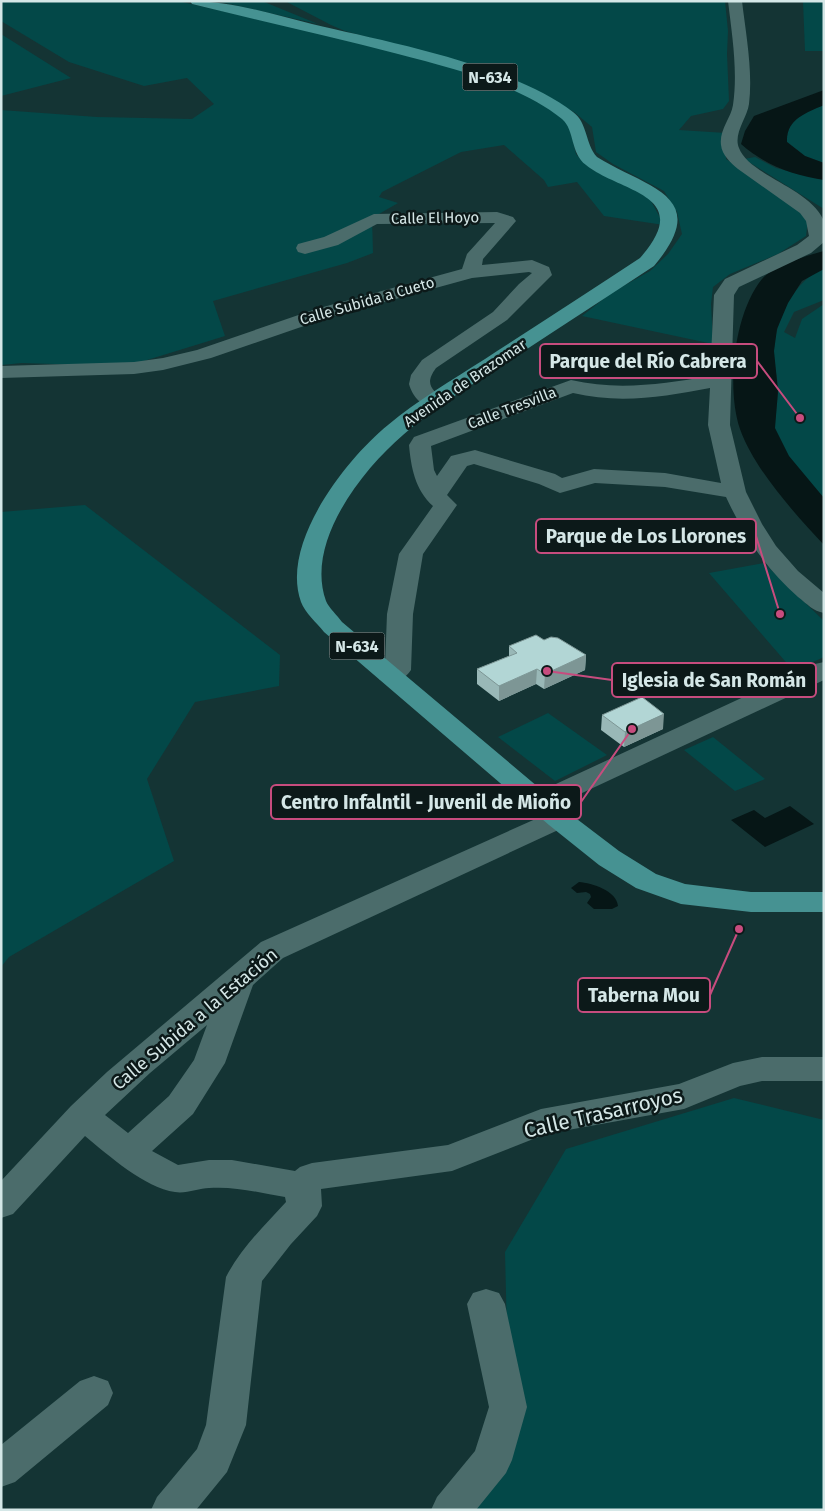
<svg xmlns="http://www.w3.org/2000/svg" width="825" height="1511" viewBox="0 0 825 1511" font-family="'Fira Sans',sans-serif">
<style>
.green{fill:#034848}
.water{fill:#061616}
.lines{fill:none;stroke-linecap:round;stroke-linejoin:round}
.minor{fill:#4b6c6b;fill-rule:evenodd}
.trunk{fill:#469292;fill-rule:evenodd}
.wall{fill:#99b8b7}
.shaded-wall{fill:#7d9695}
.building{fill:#b2d6d5;stroke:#7d9695}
.labels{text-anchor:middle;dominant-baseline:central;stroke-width:5;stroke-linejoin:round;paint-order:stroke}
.far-street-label{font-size:15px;fill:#d5e7e7;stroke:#0c1919}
.shield{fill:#0c1919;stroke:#99a9a9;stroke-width:1}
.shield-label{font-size:16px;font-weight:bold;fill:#d5e7e7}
.street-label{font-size:18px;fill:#d5e7e7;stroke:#0c1919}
.near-street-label{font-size:21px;fill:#d5e7e7;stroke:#0c1919}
.leader{fill:none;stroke:#c74c7e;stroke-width:2}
.callout-dot{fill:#c74c7e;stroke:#0c1919;stroke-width:2}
.callout{fill:#0c1919;stroke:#c74c7e;stroke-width:2}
.callout-label{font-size:19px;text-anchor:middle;font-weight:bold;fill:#d5e7e7}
</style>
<rect width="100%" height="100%" fill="#143434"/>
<path class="green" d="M1 1H178L405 53 470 73 514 89 559 114 569 124 576 154 582 161 593 170 633 187 650 199 664 225 604 216 577 182 548 187 544 180 504 145 461 152 382 192 379 197 398 203 372 218 373 253 347 263 213 301 225 336 108 372 87 365 22 363 1 365V110L97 117 192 119 214 104 187 78 144 86 69 62 1 21Z
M216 1H262L318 24Z
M285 1H725L728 31 727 54 729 101 723 109 691 116 679 130 726 133V159L793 202 808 218 806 236 778 254 730 274 713 287 711 304 713 344 582 316 611 293 650 271 668 254 682 234 677 212 664 191 613 164 596 152 592 127 574 112 550 99 479 67 345 31 331 25Z
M803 1H824V51H805Z
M1 34 71 78 1 96Z
M824 105V163L805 156 787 142C786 119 805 113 824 105Z
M755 157 776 168 824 180V209L744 159Z
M824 269V300L794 312 784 332 795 338 802 319 824 304V498C807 479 782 454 775 429 774 424 778 400 778 391 778 378 773 363 774 349 776 320 794 279 824 269Z
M85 505 280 655 279 686 195 702 147 779 174 861 9 957 1 967V512Z
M764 563 824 621V657L797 669 791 668 709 573Z
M548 713 607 755 555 781 498 737Z
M713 737 765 779 735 791 684 750Z
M734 1098 824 1120V1510H465L510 1458 505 1252 566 1149Z"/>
<path class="water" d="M824 90V105C806 113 786 119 787 142L805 156 824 163V180C792 175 765 165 741 144L745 131 754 116Z
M824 251V269L802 281 788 303 777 329 774 351 778 391 775 428 789 456 824 498V545C795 514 754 469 740 429 726 388 734 313 762 279 775 265 806 256 824 251Z
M790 806 814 824 765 847 731 820 754 810 765 818Z
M579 882C592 883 617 891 618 906L612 909H594L587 903 591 897 590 894 586 892 577 893 571 888Z"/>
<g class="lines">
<path class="minor" d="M728 1H742C746 35 753 71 749 104 747 118 733 134 739 148 749 175 809 188 823 219 825 225 824 235 824 242L811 253 739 287 734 295 730 425 746 492 762 524 776 546 798 571 824 593V613C813 611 807 604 798 597 766 569 744 536 726 497L665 487 595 483 560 493 539 484 474 464 467 466 447 495 457 505 423 554 413 614 411 670C404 681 392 682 380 680L376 674 380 668 385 666 387 614 399 554 433 506C415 490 411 467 409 445L414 437 571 380C618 391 663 384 710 376L714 295 725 279 797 245 809 236 806 221 800 213 738 169C731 163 722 155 721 145 719 130 731 118 733 105 738 71 732 35 728 1ZM710 388 708 425 721 483 665 473 594 469 562 478 555 474 475 450 451 456 437 476 434 470 431 446 573 393C619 404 664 397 710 388Z
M497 212 513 217 516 221 483 259 482 265 532 260 549 267 552 275 507 320 436 368C423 386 434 389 444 402L441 407C425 410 413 399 409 384L411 375 422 360 493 312 519 284 532 273 529 272 472 278 330 317 211 358 163 370 134 374 1 378V366L134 362 163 358 197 350 316 309 462 269 467 254 495 223 377 224 338 245 305 254 298 252 296 248 298 244 324 237 374 214Z
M824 662V680L550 808 540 811 530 808 526 802 530 796 815 664Z
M559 810 569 813 573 819 569 825 283 958 253 985 225 1063 193 1114 152 1151 178 1165 209 1160H232L295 1171 300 1167 312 1163 448 1145 541 1109 679 1084 733 1063 762 1057H824V1081H762L740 1086 684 1109 546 1134 452 1171 321 1189 322 1206 317 1216 291 1244 262 1281 246 1425 227 1472 196 1510H151L157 1497 197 1449 206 1425 226 1277C240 1249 265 1225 286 1202L285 1197C260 1193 235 1186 209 1188 199 1188 186 1194 175 1192 145 1188 108 1155 85 1136L13 1214 1 1218V1181L71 1106 107 1072 261 942 549 813ZM207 1025 194 1060 169 1096 128 1133 105 1115 150 1073Z
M486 1289 499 1293 505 1304 527 1407 512 1460 506 1473 476 1510H431L437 1497 475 1451 489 1407 467 1304 473 1293Z
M94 1376 108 1381 113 1393 108 1405 15 1482 1 1487V1445L80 1381Z"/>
<path class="trunk" d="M190 1C231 1 272 14 312 24 388 42 512 65 573 112 588 123 585 144 597 157 646 188 714 195 654 266 611 294 567 323 524 351 484 378 439 403 403 435 361 471 305 543 326 601 329 608 337 615 342 622L569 813 619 851 656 874 685 884 751 892H824V912H751L681 904 636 888 599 865 549 825 324 632C317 623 305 613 301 602 280 544 345 460 388 425 418 400 452 380 485 359 537 325 589 292 640 258 696 194 621 193 586 165 570 153 575 130 562 119 519 84 451 68 398 54 329 36 260 21 192 4Z"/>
</g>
<path class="wall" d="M544 640 586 655 585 670 544 689 536 684 499 701 477 684V669L509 656V646Z
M602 715 663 729 624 747 601 730Z"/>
<path class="shaded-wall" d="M586 655 585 670 544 689 545 674Z
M537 669 536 684 499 701V686Z
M664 714 663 729 624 747 625 732Z"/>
<path class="building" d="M536 635 544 640 551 637 558 638 586 655 545 674 537 669 499 686 477 669 517 653 509 646Z
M642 697 664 714 625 732 602 715Z"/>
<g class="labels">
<g class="far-street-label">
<text transform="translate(435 218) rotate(-1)">Calle El Hoyo</text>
<text transform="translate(367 301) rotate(-16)">Calle Subida a Cueto</text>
<text transform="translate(465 383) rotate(-34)">Avenida de Brazomar</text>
<text transform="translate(512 408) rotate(-21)">Calle Tresvilla</text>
</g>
<g class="shield">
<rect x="462.5" y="63.5" width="55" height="27" rx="4"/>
<rect x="329.5" y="632.5" width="55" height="27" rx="4"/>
</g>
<g class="shield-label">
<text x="490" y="77">N-634</text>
<text x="357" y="646">N-634</text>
</g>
<g class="street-label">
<text transform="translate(195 1019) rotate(-40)">Calle Subida a la Estación</text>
</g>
<g class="near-street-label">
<text transform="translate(603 1113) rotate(-13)">Calle Trasarroyos</text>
</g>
</g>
<path class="leader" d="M800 418L757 361M780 614L756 536M547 671L612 680M632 729L581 802M739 929L710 995"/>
<g class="callout-dot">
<circle cx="800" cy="418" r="5"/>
<circle cx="780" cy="614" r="5"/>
<circle cx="547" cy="671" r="5"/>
<circle cx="632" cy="729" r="5"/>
<circle cx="739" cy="929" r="5"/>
</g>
<g class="callout">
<rect x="540" y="344" width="217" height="34" rx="5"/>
<rect x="536" y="519" width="220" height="34" rx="5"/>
<rect x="612" y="663" width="204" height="34" rx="5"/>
<rect x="271" y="785" width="310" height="34" rx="5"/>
<rect x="578" y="978" width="132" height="34" rx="5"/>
</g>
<g class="callout-label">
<text x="648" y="368">Parque del Río Cabrera</text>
<text x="646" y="543">Parque de Los Llorones</text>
<text x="714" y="687">Iglesia de San Román</text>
<text x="426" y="809">Centro Infalntil - Juvenil de Mioño</text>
<text x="644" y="1002">Taberna Mou</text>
</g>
<rect width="825" height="1511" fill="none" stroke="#d5e7e7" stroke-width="5"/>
</svg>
